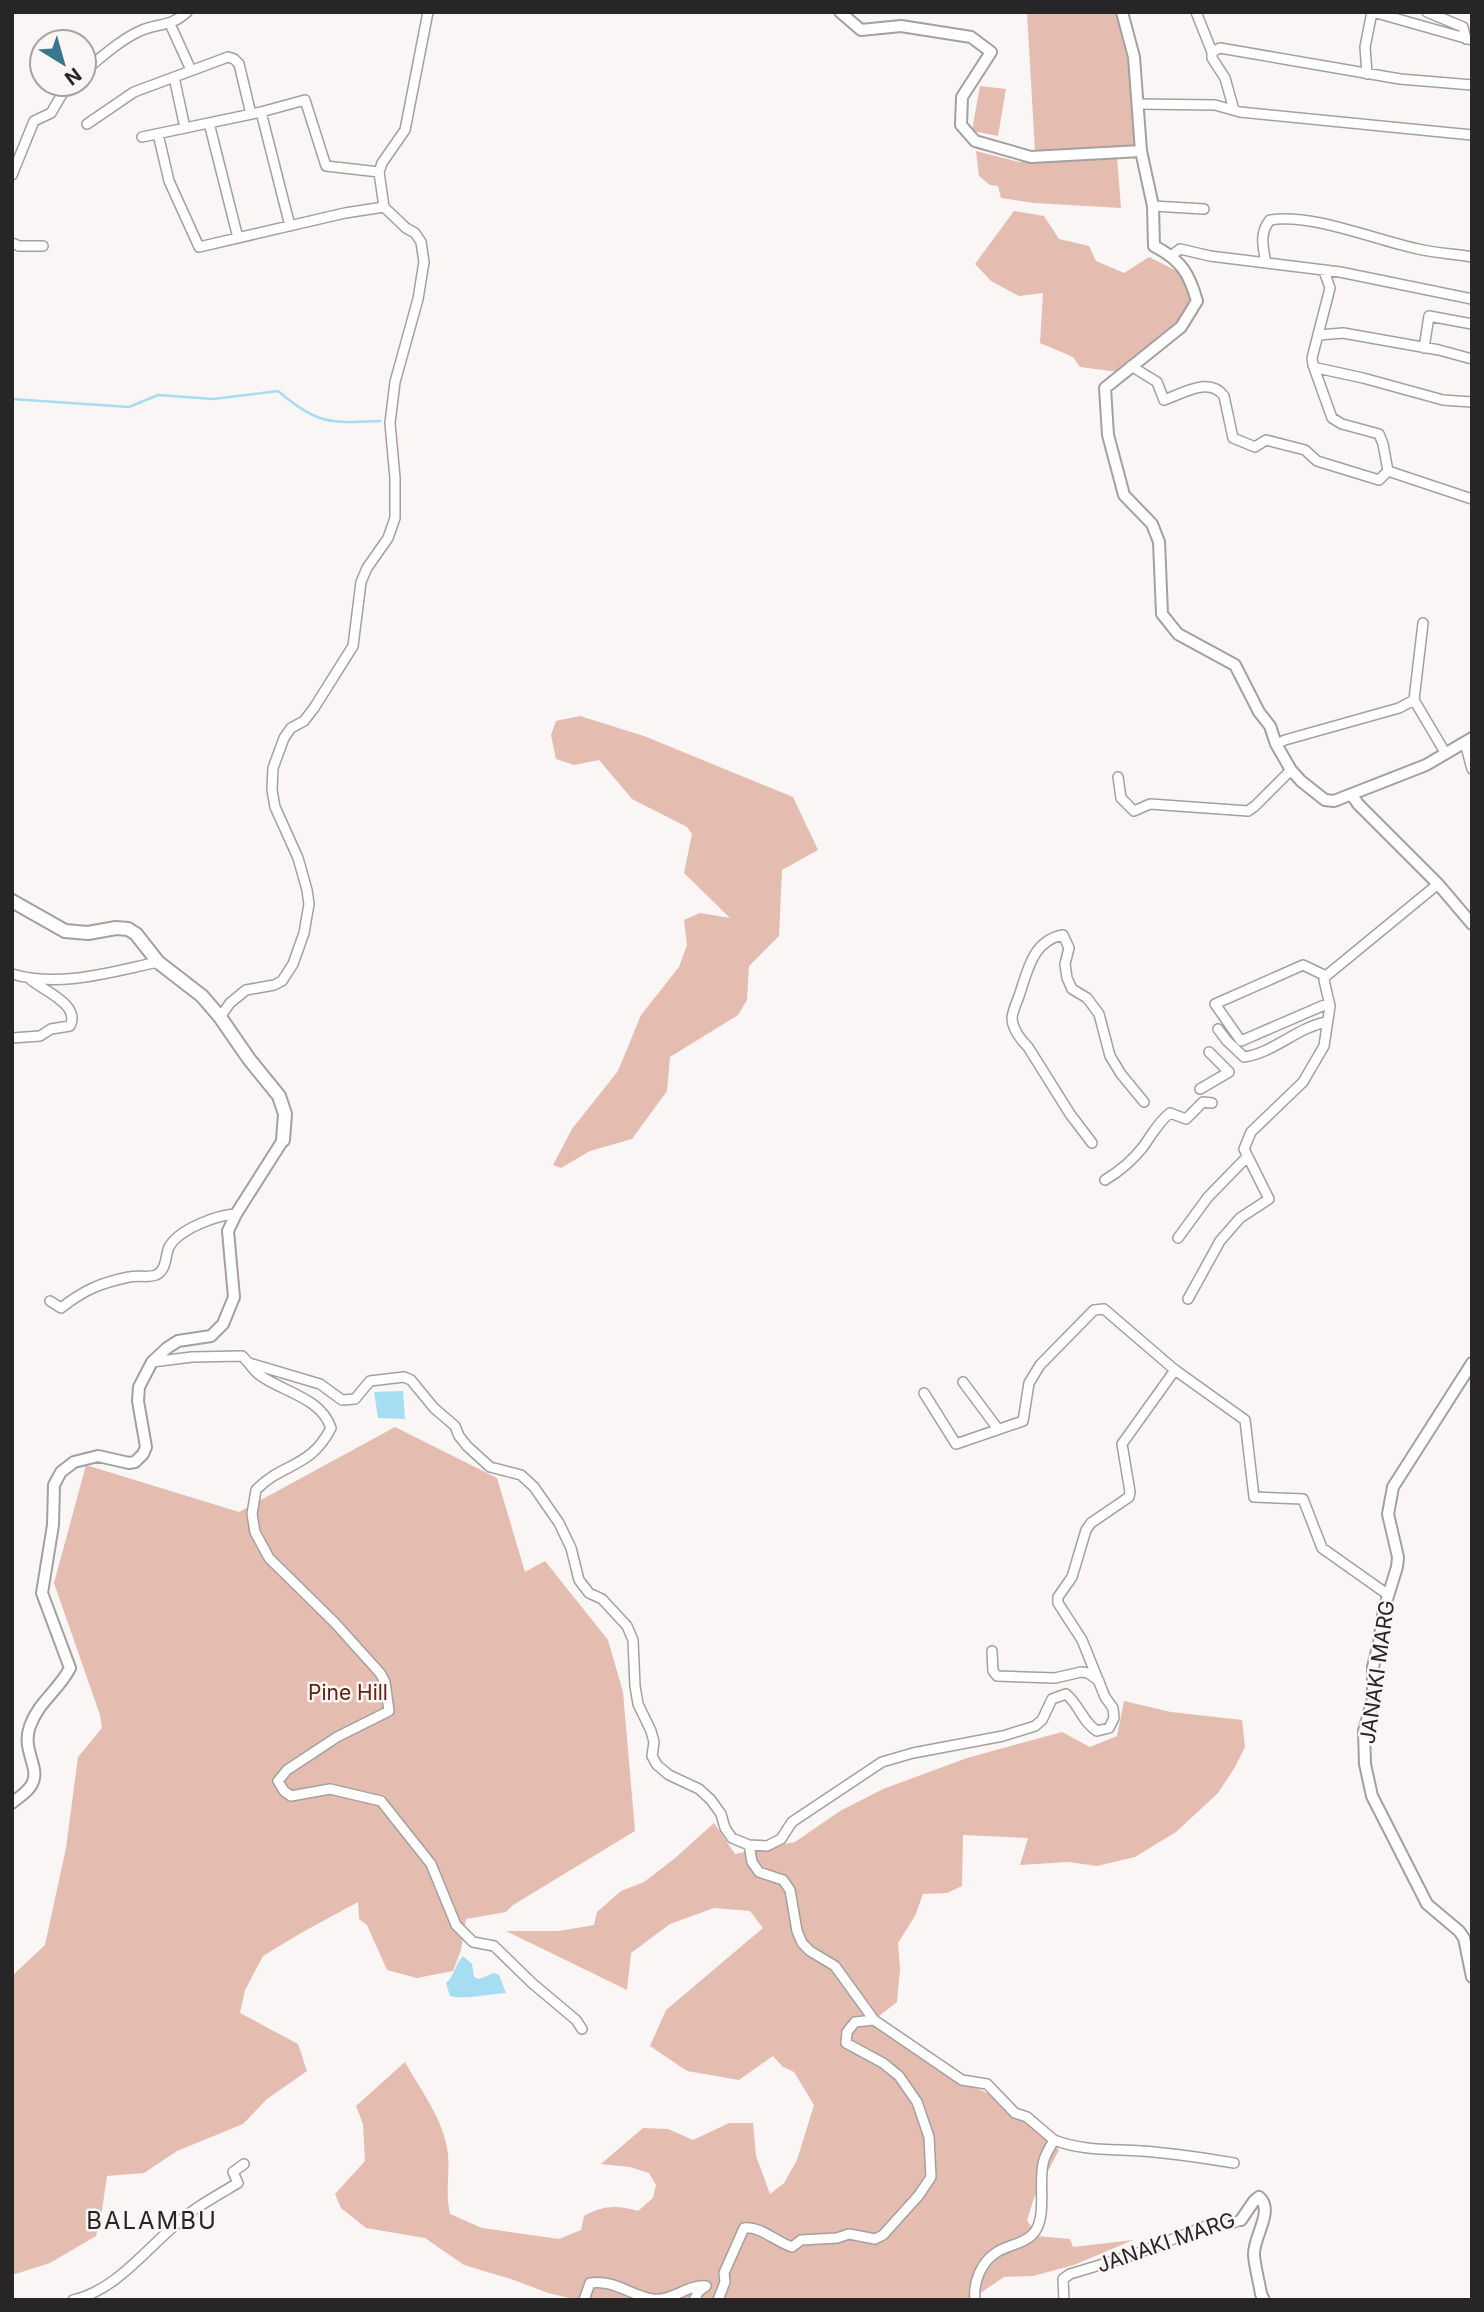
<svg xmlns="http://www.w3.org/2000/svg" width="1484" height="2312" viewBox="0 0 1484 2312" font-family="Inter,sans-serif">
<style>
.green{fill:#e4bcb0}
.water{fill:#a6ddf3}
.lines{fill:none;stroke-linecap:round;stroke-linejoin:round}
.stream{stroke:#a6ddf3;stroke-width:2.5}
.minor-casing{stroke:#a4a09f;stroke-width:12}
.tertiary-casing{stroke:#a4a09f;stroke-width:14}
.secondary-casing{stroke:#a4a09f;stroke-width:16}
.minor{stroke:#fff;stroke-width:9}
.tertiary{stroke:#fff;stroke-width:10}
.secondary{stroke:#fff;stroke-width:12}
.labels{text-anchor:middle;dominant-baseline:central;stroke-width:5;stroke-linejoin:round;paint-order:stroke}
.street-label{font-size:21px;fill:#272525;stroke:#faf6f5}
.park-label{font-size:21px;fill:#612410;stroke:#faf6f5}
.quarter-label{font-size:24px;letter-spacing:2px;fill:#272525;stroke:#faf6f5}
</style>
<rect width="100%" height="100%" fill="#faf6f5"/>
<path class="green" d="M1027 12H1116L1134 87V148L1035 151Z
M980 86 1006 89 998 136 972 131Z
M976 151 1019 162 1117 157 1121 208 1034 203 1001 198 998 186 990 185 979 176Z
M1014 211 1044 216 1059 239 1089 246 1096 261 1124 273 1149 257 1183 274 1196 304 1182 327 1118 372 1080 367 1073 357 1040 343 1043 293 1019 296 991 281 975 264Z
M580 716 644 736 793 797 818 850 782 870 779 936 749 966 747 1000 738 1015 670 1057 667 1091 632 1139 590 1151 561 1168 553 1165 572 1129 618 1071 641 1015 679 967 687 945 684 920 700 913 730 918 684 873 692 834 687 827 632 799 599 760 574 765 556 759 551 735 556 721Z
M395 1427 497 1478 525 1572 545 1561 608 1640 623 1692 635 1831 513 1905 506 1912 466 1919 461 1950 453 1971 417 1978 387 1970 367 1925 359 1919 358 1902 301 1933 263 1956 245 1990 240 2013 298 2044 307 2071 267 2099 243 2124 177 2151 144 2173 107 2176 102 2210 96 2236 50 2263 12 2275V1976L45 1945 66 1848 78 1757 102 1728 100 1715 54 1583 86 1465 239 1512Z
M1124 1701 1171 1712 1242 1720 1245 1747 1235 1767 1218 1793 1176 1832 1135 1857 1097 1866 1068 1862 1020 1865 1028 1838 963 1835 962 1886 947 1893 923 1894 915 1916 898 1943 900 1969 897 2002 874 2020C903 2040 931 2061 960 2079 983 2093 996 2093 1013 2117 1034 2120 1045 2136 1059 2150L1034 2198 1027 2220 1037 2236 1070 2239 1073 2247 1133 2240 1074 2265 1033 2276 1004 2277 982 2292 977 2300H578L548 2293 514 2280 464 2265 425 2238 366 2228 341 2208 335 2194 365 2161 363 2124 356 2106 405 2062C421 2091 445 2121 448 2155 450 2176 445 2190 450 2214L482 2228 559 2239 581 2230 584 2216C603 2205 617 2205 638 2211L653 2198 656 2185 649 2173 630 2167 601 2164 643 2128 668 2129 693 2140 729 2123H753L756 2156 770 2194 784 2183 797 2160 814 2105 794 2072 783 2067 773 2056 739 2080 687 2071 650 2046 666 2010 763 1928 750 1911 714 1908 670 1924 631 1953 627 1990 506 1931H559L594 1925 597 1912 621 1891 644 1882 674 1859 714 1823 735 1854 795 1842 840 1811 883 1789 967 1758 1062 1732 1090 1747 1117 1736Z"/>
<path class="water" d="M403 1391 405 1419 378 1418 374 1392Z
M463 1956 472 1964 474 1977 479 1979 494 1973 499 1975 506 1993C488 1994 466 2000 450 1996L446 1983C454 1977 455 1964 463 1956Z"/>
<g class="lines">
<path class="stream" d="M12 399 129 407 158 395 213 399 278 391C318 425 329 423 380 421"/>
<defs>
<path id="minor" d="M1196 12 1212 52
M1373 12 1472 40
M1427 12 1463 27 1466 39
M170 24 191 70
M84 71C102 57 120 40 140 31 158 23 171 27 187 12
M1367 74 1365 47 1372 12
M174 77 185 128
M1138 104 1215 105 1240 112 1472 135
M1234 110 1225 78 1212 58V52L1220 48 1400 79 1472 85
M261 112 290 226
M209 123 238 238
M87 124 134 92 228 57 234 59 239 64 251 114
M158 134 169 181 199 247 345 213 384 207
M142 137 261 112 305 100 326 166 379 172
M12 175 34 121 51 113 68 84
M1153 206 1204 209
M12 243 19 246H43
M1172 255 1180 249 1210 256 1340 272 1472 299
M1266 263C1263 247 1259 233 1270 220 1312 213 1375 240 1418 249 1435 253 1454 254 1472 257
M1324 271 1330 288 1312 358 1313 365 1317 368 1363 378 1443 400 1472 402
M1319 335 1343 333 1439 350 1472 359
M1424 348 1429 316 1472 324
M1313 365 1332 418 1342 424 1379 434 1383 444 1388 471
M1131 366 1157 382 1164 400C1182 394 1209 376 1224 396L1233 438 1255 447 1266 440 1305 450 1317 461 1379 480 1388 471 1472 499
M1423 623 1414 700 1446 754
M1465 743 1472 769
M1276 744 1285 740 1399 708 1414 700
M1118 777 1121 798 1134 811 1150 804 1248 811 1255 806 1291 770
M12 974C60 988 110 972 158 962
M1326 976 1303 965 1215 1004 1241 1041 1329 1003
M220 1017 230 1003 246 990 274 985 282 981 293 964 304 933 309 904 307 890 298 858 275 807 272 790 273 768 284 738 291 728 304 721 314 708 353 646 361 582 367 568 388 538 395 518V478L390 423 395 382 418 299 424 262 421 242 415 233 406 228 384 207 379 172 382 163 405 130 428 12
M1218 1029 1227 1041 1244 1057C1274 1053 1297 1027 1327 1022
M12 1038 40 1036 51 1029 70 1026C81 1005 43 990 31 980
M1200 1089 1229 1072 1209 1052
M1092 1143 1070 1114 1028 1047C1020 1039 1013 1030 1012 1019 1012 1011 1018 1000 1020 993 1028 968 1034 940 1063 935L1069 948 1065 964 1067 978 1072 989 1087 998 1099 1014 1110 1056 1121 1074 1144 1102
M1105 1180C1120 1171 1132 1161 1143 1147 1151 1136 1159 1121 1170 1113L1186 1119 1203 1102 1212 1103
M1178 1238 1208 1197 1247 1157
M1188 1299 1220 1241 1240 1218 1269 1199 1244 1149 1251 1132 1303 1082 1324 1046 1330 1006 1324 980 1326 976 1438 884
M50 1301 61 1308C84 1290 100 1283 129 1277 137 1275 148 1278 156 1275 167 1270 165 1256 169 1247 179 1229 217 1215 236 1214
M152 1362 192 1357 242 1356C249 1362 253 1371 261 1376 284 1392 321 1398 331 1428 310 1469 283 1462 256 1490L252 1514 255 1532 269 1558 335 1623 380 1673 385 1682 389 1711 337 1737 287 1770 278 1781 284 1791 291 1796 330 1789 381 1801 431 1864 456 1925 473 1942 494 1946 532 1983 576 2020 582 2029
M249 1363 320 1384 342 1400 355 1399 370 1381 404 1377 411 1380 434 1408 455 1426 459 1436 467 1446 490 1467 521 1475 534 1487 559 1523 571 1548 579 1580 589 1593 602 1599 627 1626 633 1640 635 1686 638 1704 651 1731 654 1742 652 1756 657 1765 669 1775 699 1789 711 1800 721 1814 725 1828 732 1838 749 1845 767 1846 781 1839 792 1822 882 1762 913 1753 1003 1736 1035 1726 1042 1720 1052 1699 1066 1694C1079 1704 1083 1723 1097 1731L1109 1728 1114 1718 1113 1708 1105 1697 1082 1640 1058 1603V1597L1072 1577 1086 1530 1091 1523 1129 1497 1130 1492 1122 1444 1175 1370
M963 1382 998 1429
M924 1393 956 1444 1023 1421 1029 1383 1040 1365 1094 1310 1104 1309 1175 1370 1245 1420 1254 1497 1303 1499 1322 1548 1387 1594
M992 1651 993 1671 997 1676 1055 1678 1081 1672 1088 1673 1099 1681
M749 1845 752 1862 759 1872 783 1880 790 1890 797 1931 802 1943 810 1951 835 1966 874 2020 962 2080 987 2084 1015 2113 1027 2117 1054 2140C1051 2146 1046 2153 1044 2160 1037 2179 1049 2219 1032 2235 1023 2244 1008 2245 997 2252 981 2262 973 2282 975 2300
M1054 2140C1082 2151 1112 2149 1141 2151 1173 2153 1203 2158 1234 2163
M73 2300C114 2291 144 2252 174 2226 192 2209 216 2196 238 2183L233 2172 244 2164
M584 2300 590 2283C614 2279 631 2296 653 2299 673 2301 688 2284 706 2286L699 2291 694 2300
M718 2300 725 2282 724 2273 744 2228C761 2226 776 2242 792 2247L801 2240 837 2238 849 2234 875 2239 883 2235 919 2195 931 2177 929 2137 917 2102 899 2076 883 2063 846 2043 847 2032 855 2022 874 2020
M1064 2300 1063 2279 1070 2274 1133 2255 1206 2226 1233 2223 1241 2220"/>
<path id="tertiary" d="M840 12 861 30 901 26 971 37 991 52 962 97 961 125 975 141 1031 157 1141 151
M1122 12 1134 57 1141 151 1153 206 1154 246C1181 260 1189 273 1197 301L1181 327 1105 388 1108 435 1124 495 1152 524 1159 542 1162 614 1178 634 1235 665 1259 712 1270 726 1276 744 1291 770 1301 781 1325 800 1334 801 1426 765 1472 738
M1352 795 1358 804 1438 884 1472 924
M1472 1363 1393 1487 1388 1514 1398 1557 1397 1567 1384 1609 1379 1643 1373 1667V1699L1364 1731 1365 1764 1372 1796 1427 1904 1459 1931 1464 1938 1472 1977
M12 1803C19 1797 28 1792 32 1784 41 1767 21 1751 30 1726 39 1701 59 1690 70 1668L42 1593 53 1525 54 1485 61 1472 74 1462 98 1456 129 1463 135 1462 143 1454 146 1447 138 1401 139 1387 152 1362 167 1348 178 1341 211 1336 223 1324 234 1297 228 1231 236 1214 283 1140
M1241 2220 1254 2201 1259 2197C1275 2210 1253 2237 1254 2255 1255 2268 1259 2281 1261 2294L1264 2300"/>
<path id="secondary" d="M12 901 65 931 88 933 116 928 128 929 136 934 158 962 202 996 220 1017 249 1059 279 1096 285 1114 283 1140"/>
</defs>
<use href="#minor" class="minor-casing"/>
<use href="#tertiary" class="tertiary-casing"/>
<use href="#secondary" class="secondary-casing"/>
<use href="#minor" class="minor"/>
<use href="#tertiary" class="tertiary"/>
<use href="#secondary" class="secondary"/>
</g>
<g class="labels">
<g class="street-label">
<text transform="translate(1377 1672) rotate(-82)">JANAKI MARG</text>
<text transform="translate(1166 2242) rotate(-19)">JANAKI MARG</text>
</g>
<g class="park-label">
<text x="348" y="1692">Pine Hill</text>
</g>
<g class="quarter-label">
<text x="152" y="2220">BALAMBU</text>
</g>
</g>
<rect width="1484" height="2312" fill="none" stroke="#272525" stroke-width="28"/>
<g transform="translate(63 63) rotate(143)"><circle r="33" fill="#faf6f5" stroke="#a6a2a2" stroke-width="2"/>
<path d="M0-5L12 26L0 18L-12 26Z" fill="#39778d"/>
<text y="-10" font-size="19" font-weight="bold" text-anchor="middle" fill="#272525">N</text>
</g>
</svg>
